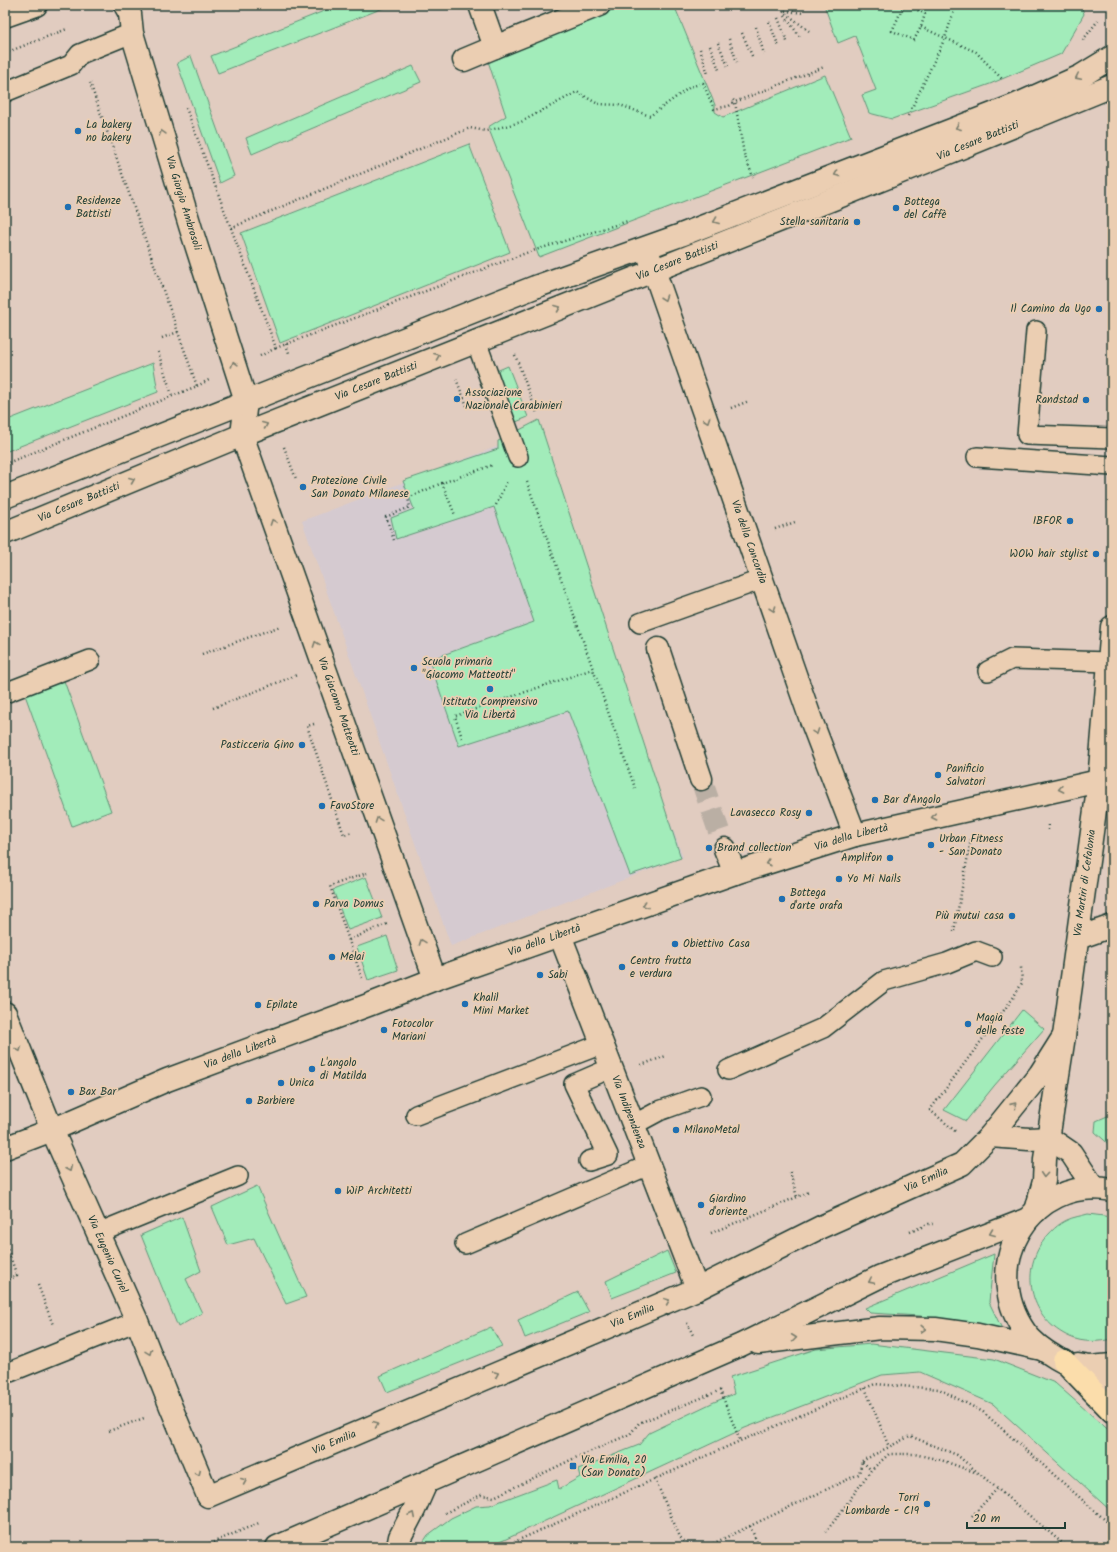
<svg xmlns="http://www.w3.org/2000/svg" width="1117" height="1552" viewBox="0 0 1117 1552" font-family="Kalam,sans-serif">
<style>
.built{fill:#d5cad0}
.green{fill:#a2ecba;stroke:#609477}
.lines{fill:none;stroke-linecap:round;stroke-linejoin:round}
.street-tunnel{stroke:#baafa4;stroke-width:22;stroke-dasharray:22 11;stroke-linecap:butt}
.lane-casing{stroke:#1f3d34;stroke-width:22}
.street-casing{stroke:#1f3d34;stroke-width:25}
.secondary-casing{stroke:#1f3d34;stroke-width:25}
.highway-casing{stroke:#1f3d34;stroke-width:25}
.path{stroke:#1f3d34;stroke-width:2.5;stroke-dasharray:1 3;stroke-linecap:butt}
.lane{stroke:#ebceb2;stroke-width:19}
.street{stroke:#ebceb2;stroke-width:22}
.secondary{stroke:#ebceb2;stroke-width:22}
.highway{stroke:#fbddab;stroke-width:22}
.oneway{stroke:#7b7e6d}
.poi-dot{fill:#1f6fb2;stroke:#ebceb2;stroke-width:1.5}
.labels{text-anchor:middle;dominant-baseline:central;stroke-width:3.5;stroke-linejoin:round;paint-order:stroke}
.poi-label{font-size:11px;fill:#1f3d34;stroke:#ebceb2;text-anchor:start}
.street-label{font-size:11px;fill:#1f3d34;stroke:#ebceb2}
</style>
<rect width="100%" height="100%" fill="#e1ccc0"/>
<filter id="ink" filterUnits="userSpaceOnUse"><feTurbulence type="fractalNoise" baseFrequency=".025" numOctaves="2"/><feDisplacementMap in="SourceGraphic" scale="8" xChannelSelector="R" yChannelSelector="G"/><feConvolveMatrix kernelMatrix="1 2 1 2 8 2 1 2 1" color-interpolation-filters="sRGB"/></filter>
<g filter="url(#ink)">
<path class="built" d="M525 436 683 857 451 946 302 521Z"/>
<path class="green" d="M339 5H391L218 73 211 56Z
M624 5H674L715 105V112L723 117 825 75 851 137 539 257 488 127 506 116 488 61Z
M824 5H1081L1084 14 1061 54 990 84 892 119 869 113 862 95 876 90 855 36 838 43Z
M191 56 234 176 220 183 177 63Z
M413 66 421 82 252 154 246 138Z
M469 144 510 252 280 343 241 233Z
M153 363 158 392 5 452V421Z
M508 366 528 417 516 422 494 372Z
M539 420 681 858 630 875 568 711 459 746 429 660 534 622 494 507 396 539 391 518 414 509 403 481 498 449V441Z
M63 678 111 811 72 826 24 692Z
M366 877 382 918 348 930 333 890Z
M387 936 398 970 368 980 357 947Z
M1022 1010 1044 1029 994 1086 966 1121 944 1110Z
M1112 1114V1147L1095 1132 1096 1121Z
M257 1186 306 1297 286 1304 254 1238 228 1245 212 1207Z
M1088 1214 1112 1217V1339C1098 1342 1083 1343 1070 1337 1031 1320 1019 1273 1044 1240 1050 1232 1058 1224 1067 1220 1073 1217 1081 1216 1088 1214Z
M182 1217 201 1271 186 1279 202 1313 178 1327 141 1235Z
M667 1251 676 1273 612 1298 606 1281Z
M994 1254 989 1302 1003 1331 920 1316 870 1313 865 1308Z
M578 1292 589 1312 525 1338 518 1320Z
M491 1327 502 1346 387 1392 380 1376Z
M871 1344 994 1359 1055 1383 1112 1433V1512L993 1404 920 1372 882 1375 745 1428 489 1547H420L428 1535 451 1518 476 1506 490 1505 557 1480 559 1489 580 1477 578 1469 639 1445 649 1433 714 1402 734 1394 730 1377 816 1349Z"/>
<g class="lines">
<path class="street-tunnel" d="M701 779 725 849"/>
<defs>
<path id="lane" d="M5 92 71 65 80 54 132 33
M1036 331 1027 435 1112 438
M476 341 518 457
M977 457 1112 466
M640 623 763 579
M988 671 1012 659 1109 662
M5 693 90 660
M728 1070 823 1028 884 981 947 963 976 951 992 957
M416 1115 602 1044
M633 1125 659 1111 701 1096
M589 1161 608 1155 574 1084 611 1068
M98 1233 238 1176
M465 1244 649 1165
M5 1374 137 1321"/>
<g id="street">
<path id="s1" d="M125 5 130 14 132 33 191 229 246 401 242 435 435 979"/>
<path d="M5 16 36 5"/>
<path d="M495 47 599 5"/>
<path d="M464 60 495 47 480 5"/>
<path id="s2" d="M649 256 811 720 855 835"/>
<path d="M5 497 535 287 681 235 1016 105 1081 76 1112 57"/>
<path id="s3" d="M5 533 242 435 931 160 1112 86"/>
<path d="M658 649 701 779"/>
<path d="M725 849 735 873"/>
<path id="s4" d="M560 935 697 1289"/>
<path d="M1078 938 1112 926"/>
<path id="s5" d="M5 1013 52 1130 137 1321 171 1407 208 1496 697 1289 821 1227 962 1164 990 1136 1029 1139 1049 1138"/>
<path d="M990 1136 1040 1074 1064 1036"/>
<path id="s6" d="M5 1148 52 1130 167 1080 371 1004 435 979 735 873 855 835 1099 781"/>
<path d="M398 1547 400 1537 414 1510 426 1483"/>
</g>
<g id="secondary">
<path d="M1049 1138 1071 1153 1094 1188"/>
<path d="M1112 1190C1030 1175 978 1265 1025 1332 1042 1356 1085 1372 1112 1385"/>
<path id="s7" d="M1036 1211 1044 1181 1045 1159 1064 1036 1099 781 1112 627"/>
<path d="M758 1343 880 1328 935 1329 978 1335 1042 1349"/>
<path d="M1078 1365 1090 1367 1112 1365"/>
<path d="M277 1547 741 1345 879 1277 1028 1219"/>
</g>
<path id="highway" d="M1064 1361 1112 1411"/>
</defs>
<use href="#lane" class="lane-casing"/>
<use href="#street" class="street-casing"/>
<use href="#secondary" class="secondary-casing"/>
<use href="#highway" class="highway-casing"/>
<path class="path" d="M904 5 892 31 914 40 921 27 925 14 912 7 905 5
M783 11 809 31
M785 11 804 13
M785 16 800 37
M778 18 788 44
M769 22 779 47
M756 27 764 54
M921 27 976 52 1003 80
M742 33 753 58
M729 39 737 62
M1083 40 1100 18
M718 43 728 66
M710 46 719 70
M700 49 708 74
M5 53 67 29
M733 100 735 102 744 154 753 177
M186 108 276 348 526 253 628 221
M908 116 945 38 956 5
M231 228 470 128 486 131 521 122 577 92 598 104 620 105 650 116 690 87 703 83 714 109 729 106 735 102 824 67
M162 338 178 332
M286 344 289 353
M158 352 172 395
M515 355 537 413
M260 356 276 348
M456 379 467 406
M197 386 209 380
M731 408 749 401
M284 447 296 479
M5 464 197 386 90 83
M527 482 635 788
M442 483 455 515
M496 505 507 481
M775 529 795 522
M394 540 386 517 410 507 408 498 442 483 493 465
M202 654 281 626
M213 708 297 675
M314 724 307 726 344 835 352 832
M462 738 455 716 593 669
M1048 830V822
M954 931 971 839
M349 940 387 924
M362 978 330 886 367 873
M641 1065 666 1056
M955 1131 930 1110 1013 998 1022 983 1021 967
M790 1172 797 1197
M910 1232 929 1224H933
M711 1233 809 1192
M5 1242 17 1276 5 1281
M38 1285 53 1325
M687 1323 693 1335
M865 1388 889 1447
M720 1390 740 1441
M109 1431 144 1418
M862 1461 910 1436 957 1455 1067 1547
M655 1479 680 1537 690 1547
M445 1513 481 1495 494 1497 575 1458 630 1434 639 1423 721 1390
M972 1516 997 1489
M750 1526 759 1547
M825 1532 836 1519 871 1470 889 1454H914L941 1460 977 1473
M202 1547 259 1523
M503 1547 740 1441 875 1384 939 1389 983 1412 1112 1526
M706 1547 859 1474 862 1461 871 1470"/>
<use href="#lane" class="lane"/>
<use href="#street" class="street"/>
<use href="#secondary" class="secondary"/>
<use href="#highway" class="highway"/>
</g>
<defs><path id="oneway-chevron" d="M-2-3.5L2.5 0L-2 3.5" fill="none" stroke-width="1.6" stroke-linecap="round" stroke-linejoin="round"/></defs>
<g class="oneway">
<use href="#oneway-chevron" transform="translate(1078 77) rotate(154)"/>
<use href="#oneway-chevron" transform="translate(958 127) rotate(159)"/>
<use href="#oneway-chevron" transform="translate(162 133) rotate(-106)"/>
<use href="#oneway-chevron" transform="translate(837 174) rotate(159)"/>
<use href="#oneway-chevron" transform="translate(716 221) rotate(159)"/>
<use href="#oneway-chevron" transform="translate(664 298) rotate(71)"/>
<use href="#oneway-chevron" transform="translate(558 308) rotate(-22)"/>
<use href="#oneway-chevron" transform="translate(437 356) rotate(-22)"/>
<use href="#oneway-chevron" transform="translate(234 364) rotate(-108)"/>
<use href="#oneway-chevron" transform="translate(707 420) rotate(71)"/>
<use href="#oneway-chevron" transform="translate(265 425) rotate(-22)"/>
<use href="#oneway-chevron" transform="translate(132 480) rotate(-22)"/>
<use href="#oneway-chevron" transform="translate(273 522) rotate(-110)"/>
<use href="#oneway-chevron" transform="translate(773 609) rotate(71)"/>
<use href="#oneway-chevron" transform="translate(316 644) rotate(-110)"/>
<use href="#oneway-chevron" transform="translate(816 732) rotate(70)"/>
<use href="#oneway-chevron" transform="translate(1061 789) rotate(169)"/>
<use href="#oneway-chevron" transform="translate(934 817) rotate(167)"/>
<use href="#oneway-chevron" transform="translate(378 820) rotate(-110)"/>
<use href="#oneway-chevron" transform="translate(768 863) rotate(162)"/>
<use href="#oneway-chevron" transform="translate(645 905) rotate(160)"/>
<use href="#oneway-chevron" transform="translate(422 942) rotate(-110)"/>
<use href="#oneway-chevron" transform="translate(19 1049) rotate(68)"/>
<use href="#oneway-chevron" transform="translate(1014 1105) rotate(-51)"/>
<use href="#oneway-chevron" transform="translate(69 1169) rotate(66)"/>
<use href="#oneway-chevron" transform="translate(1044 1175) rotate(94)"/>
<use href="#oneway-chevron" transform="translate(992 1233) rotate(158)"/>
<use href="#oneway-chevron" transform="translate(871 1281) rotate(154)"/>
<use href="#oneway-chevron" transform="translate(667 1301) rotate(-23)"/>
<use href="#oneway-chevron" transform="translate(923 1329) rotate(2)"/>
<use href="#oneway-chevron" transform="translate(794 1338) rotate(-7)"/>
<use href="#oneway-chevron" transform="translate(149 1352) rotate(69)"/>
<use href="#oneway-chevron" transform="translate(496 1374) rotate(-23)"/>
<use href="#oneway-chevron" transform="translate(376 1424) rotate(-23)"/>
<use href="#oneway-chevron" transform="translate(198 1473) rotate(67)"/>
<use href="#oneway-chevron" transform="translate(244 1481) rotate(-23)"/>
<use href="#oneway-chevron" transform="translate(412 1515) rotate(-63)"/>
</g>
</g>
<g class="poi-dot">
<circle cx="78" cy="131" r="4"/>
<circle cx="68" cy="207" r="4"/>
<circle cx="896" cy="208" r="4"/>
<circle cx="857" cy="222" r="4"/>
<circle cx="1099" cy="309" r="4"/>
<circle cx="457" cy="399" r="4"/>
<circle cx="1086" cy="400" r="4"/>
<circle cx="303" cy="487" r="4"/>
<circle cx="1070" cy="521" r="4"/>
<circle cx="1096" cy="554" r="4"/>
<circle cx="414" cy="668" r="4"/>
<circle cx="490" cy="689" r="4"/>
<circle cx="302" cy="745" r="4"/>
<circle cx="938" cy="775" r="4"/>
<circle cx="875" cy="800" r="4"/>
<circle cx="322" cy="806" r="4"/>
<circle cx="809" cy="813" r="4"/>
<circle cx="931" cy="845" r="4"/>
<circle cx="709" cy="848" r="4"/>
<circle cx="890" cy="858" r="4"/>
<circle cx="839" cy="879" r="4"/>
<circle cx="782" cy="899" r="4"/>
<circle cx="316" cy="904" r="4"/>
<circle cx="1012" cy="916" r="4"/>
<circle cx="675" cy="944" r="4"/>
<circle cx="332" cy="957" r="4"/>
<circle cx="622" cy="967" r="4"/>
<circle cx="540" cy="975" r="4"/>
<circle cx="465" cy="1004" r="4"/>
<circle cx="258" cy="1005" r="4"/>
<circle cx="968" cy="1024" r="4"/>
<circle cx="384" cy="1030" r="4"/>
<circle cx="312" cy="1069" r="4"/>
<circle cx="281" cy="1083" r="4"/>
<circle cx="71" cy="1092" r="4"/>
<circle cx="249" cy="1101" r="4"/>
<circle cx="676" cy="1130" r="4"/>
<circle cx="338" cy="1191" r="4"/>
<circle cx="701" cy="1205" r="4"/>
<rect x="569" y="1462" width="8" height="8" rx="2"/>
<circle cx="927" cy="1504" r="4"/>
</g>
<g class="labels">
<g class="poi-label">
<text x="86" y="125">La bakery<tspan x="86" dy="13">no bakery</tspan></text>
<text x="76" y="201">Residenze<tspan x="76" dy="13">Battisti</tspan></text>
<text x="904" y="202">Bottega<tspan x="904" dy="13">del Caffè</tspan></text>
<text x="849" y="222" text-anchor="end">Stella sanitaria</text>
<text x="1091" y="309" text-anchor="end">Il Camino da Ugo</text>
<text x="465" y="393">Associazione<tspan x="465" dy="13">Nazionale Carabinieri</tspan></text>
<text x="1078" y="400" text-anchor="end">Randstad</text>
<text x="311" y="481">Protezione Civile<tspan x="311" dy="13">San Donato Milanese</tspan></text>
<text x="1062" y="521" text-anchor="end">IBFOR</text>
<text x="1088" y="554" text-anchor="end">WOW hair stylist</text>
<text x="422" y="662">Scuola primaria<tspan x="422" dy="13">"Giacomo Matteotti"</tspan></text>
<text x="490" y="702" text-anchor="middle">Istituto Comprensivo<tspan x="490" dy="13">Via Libertà</tspan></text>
<text x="294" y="745" text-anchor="end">Pasticceria Gino</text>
<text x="946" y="769">Panificio<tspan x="946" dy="13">Salvatori</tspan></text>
<text x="883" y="800">Bar d'Angolo</text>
<text x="330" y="806">FavoStore</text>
<text x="801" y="813" text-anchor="end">Lavasecco Rosy</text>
<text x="939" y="839">Urban Fitness<tspan x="939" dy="13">- San Donato</tspan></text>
<text x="717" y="848">Brand collection</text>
<text x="882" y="858" text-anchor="end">Amplifon</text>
<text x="847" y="879">Yo Mi Nails</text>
<text x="790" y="893">Bottega<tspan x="790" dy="13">d'arte orafa</tspan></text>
<text x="324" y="904">Parva Domus</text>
<text x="1004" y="916" text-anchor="end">Più mutui casa</text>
<text x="683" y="944">Obiettivo Casa</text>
<text x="340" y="957">Melai</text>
<text x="630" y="961">Centro frutta<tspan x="630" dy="13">e verdura</tspan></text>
<text x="548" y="975">Sabi</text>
<text x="473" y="998">Khalil<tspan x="473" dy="13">Mini Market</tspan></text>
<text x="266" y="1005">Epilate</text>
<text x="976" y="1018">Magia<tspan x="976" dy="13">delle feste</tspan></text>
<text x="392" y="1024">Fotocolor<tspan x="392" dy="13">Mariani</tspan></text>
<text x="320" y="1063">L'angolo<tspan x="320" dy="13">di Matilda</tspan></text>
<text x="289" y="1083">Unica</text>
<text x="79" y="1092">Bax Bar</text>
<text x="257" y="1101">Barbiere</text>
<text x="684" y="1130">MilanoMetal</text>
<text x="346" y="1191">WiP Architetti</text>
<text x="709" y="1199">Giardino<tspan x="709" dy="13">d'oriente</tspan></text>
<text x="581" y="1460">Via Emilia, 20<tspan x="581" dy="13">(San Donato)</tspan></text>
<text x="919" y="1498" text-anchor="end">Torri<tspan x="919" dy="13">Lombarde - C19</tspan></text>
</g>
<g class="street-label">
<text stroke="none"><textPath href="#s3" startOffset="1049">Via Cesare Battisti</textPath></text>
<text stroke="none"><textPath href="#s1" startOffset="207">Via Giorgio Ambrosoli</textPath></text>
<text stroke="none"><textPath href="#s3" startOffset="725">Via Cesare Battisti</textPath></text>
<text stroke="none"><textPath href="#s3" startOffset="401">Via Cesare Battisti</textPath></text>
<text stroke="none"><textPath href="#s3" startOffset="80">Via Cesare Battisti</textPath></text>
<text stroke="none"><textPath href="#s2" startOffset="303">Via della Concordia</textPath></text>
<text stroke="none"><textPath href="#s1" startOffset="737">Via Giacomo Matteotti</textPath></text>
<text stroke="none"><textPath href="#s6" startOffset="902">Via della Libertà</textPath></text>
<text stroke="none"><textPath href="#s7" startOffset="332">Via Martiri di Cefalonia</textPath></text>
<text stroke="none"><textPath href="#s6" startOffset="578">Via della Libertà</textPath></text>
<text stroke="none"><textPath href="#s6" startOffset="254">Via della Libertà</textPath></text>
<text stroke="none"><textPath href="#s4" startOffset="190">Via Indipendenza</textPath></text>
<text stroke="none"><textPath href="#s5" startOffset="1309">Via Emilia</textPath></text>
<text stroke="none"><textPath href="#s5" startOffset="262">Via Eugenio Curiel</textPath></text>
<text stroke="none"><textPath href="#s5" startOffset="985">Via Emilia</textPath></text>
<text stroke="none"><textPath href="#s5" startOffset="661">Via Emilia</textPath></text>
</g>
</g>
<rect width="1117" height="1552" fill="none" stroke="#ebceb2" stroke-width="20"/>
<rect x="10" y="10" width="1097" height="1532" fill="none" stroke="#1f3d34" stroke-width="1.5" filter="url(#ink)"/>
<path d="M967 1522v6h98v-6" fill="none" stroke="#1f3d34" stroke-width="2"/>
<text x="973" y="1522" font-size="12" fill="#1f3d34" stroke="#ebceb2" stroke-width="3" paint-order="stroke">20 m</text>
</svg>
